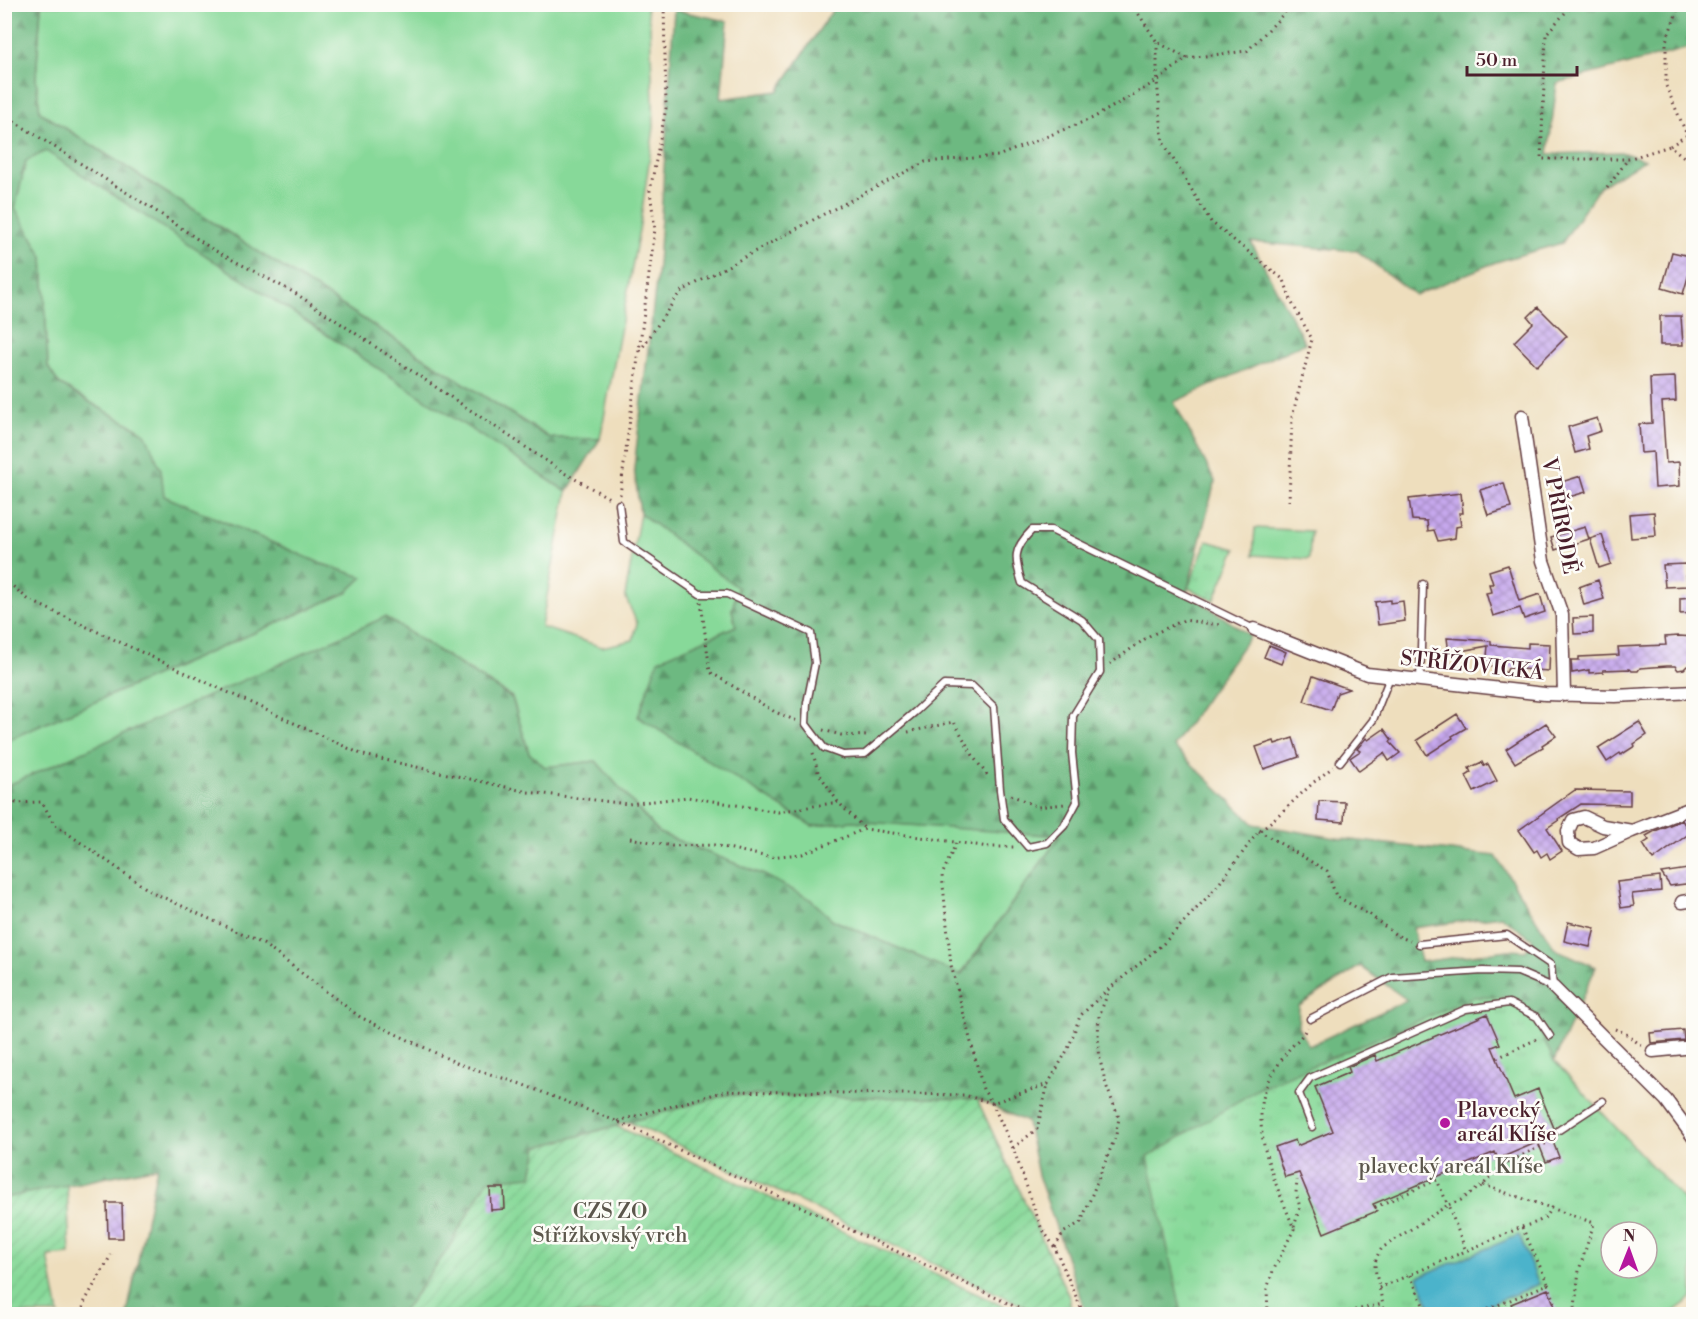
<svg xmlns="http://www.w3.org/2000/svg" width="1698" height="1319" viewBox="0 0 1698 1319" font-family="'Libre Bodoni',serif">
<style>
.grass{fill:#87d999;stroke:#687c62;stroke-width:1.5}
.forest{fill:url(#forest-firs);stroke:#5c6c56;stroke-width:1.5;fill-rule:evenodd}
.park{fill:url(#park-tufts);stroke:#687c62;stroke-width:1.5;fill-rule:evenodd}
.garden{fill:url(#garden-furrows);stroke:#687c62;stroke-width:1.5}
.water{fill:#4cb3cb;stroke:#4b697b;stroke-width:1.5}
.building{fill:url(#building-cross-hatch)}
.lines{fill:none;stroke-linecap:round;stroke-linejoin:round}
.lane-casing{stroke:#633c41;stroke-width:9}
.street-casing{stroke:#633c41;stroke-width:15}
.path{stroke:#633c41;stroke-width:3;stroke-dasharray:1.5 4.5;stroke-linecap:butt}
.lane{stroke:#fff;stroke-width:6}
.street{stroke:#fff;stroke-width:12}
.poi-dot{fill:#b5179e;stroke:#fdfcf7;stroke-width:2}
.labels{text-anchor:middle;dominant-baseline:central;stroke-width:5;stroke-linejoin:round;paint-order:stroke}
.street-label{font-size:21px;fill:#4a1f2b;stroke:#fdfcf7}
.poi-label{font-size:21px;fill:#4a1f2b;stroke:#fdfcf7;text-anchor:start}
.park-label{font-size:21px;fill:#5c574c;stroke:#fdfcf7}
</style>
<defs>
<pattern id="forest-firs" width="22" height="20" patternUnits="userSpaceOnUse" patternTransform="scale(1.5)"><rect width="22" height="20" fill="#6db981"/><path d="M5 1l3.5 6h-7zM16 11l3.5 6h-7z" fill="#5c966a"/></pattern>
<pattern id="park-tufts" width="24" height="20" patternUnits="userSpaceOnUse" patternTransform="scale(1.5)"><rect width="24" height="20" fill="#87d999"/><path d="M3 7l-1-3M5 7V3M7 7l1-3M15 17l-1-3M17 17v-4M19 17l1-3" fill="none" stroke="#76ba84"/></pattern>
<pattern id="garden-furrows" width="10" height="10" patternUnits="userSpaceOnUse" patternTransform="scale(1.5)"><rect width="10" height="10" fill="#87d999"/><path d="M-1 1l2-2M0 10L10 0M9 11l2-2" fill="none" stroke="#76ba84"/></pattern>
<pattern id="building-cross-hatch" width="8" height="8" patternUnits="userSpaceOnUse" patternTransform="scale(1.5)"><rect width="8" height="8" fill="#c6a8ed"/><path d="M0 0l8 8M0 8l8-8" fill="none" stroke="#a388c0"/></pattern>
</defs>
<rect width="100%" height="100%" fill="#fdfcf7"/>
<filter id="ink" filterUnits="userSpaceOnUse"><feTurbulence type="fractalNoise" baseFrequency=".0167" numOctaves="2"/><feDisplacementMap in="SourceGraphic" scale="12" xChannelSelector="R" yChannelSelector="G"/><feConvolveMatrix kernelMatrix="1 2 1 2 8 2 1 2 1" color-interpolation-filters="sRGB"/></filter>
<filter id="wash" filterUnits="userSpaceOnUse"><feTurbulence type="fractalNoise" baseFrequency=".008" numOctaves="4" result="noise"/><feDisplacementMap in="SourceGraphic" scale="24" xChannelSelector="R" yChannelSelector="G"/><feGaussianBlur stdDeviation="1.35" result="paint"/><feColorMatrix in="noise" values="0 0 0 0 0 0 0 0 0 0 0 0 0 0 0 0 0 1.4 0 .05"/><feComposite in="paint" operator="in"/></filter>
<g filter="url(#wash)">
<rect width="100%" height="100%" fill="#eedebd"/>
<path class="grass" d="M41 5H646L650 25 654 127 640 225 600 439 550 438 40 112 36 79Z
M46 150 567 492 541 627 602 647 633 640 637 623 625 596 640 513 738 587 732 610 736 626 703 641 639 717 812 826 852 821 1061 835 960 975 833 920 810 899 764 875 659 833 596 761 545 767 529 753 512 697 385 617 5 787 4 741 346 593 362 577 322 564 163 496 161 470 137 428 105 411 59 384 48 367 43 257 15 208 26 161Z
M1255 528 1311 531 1309 559 1253 555Z"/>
<path class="forest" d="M4 5H41L36 79 40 112 549 438 600 439 567 492 46 151 26 161 15 208 43 257 48 367 59 384 105 411 137 428 146 435 161 470 164 496 322 564 363 577 346 593 5 741Z
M836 5H1693V47L1557 83 1548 154 1621 152 1645 160 1600 186 1562 243 1496 262 1415 295 1357 251 1251 242 1305 343 1174 402 1215 481 1187 592 1250 636 1173 746 1254 824 1342 839 1496 856 1555 949 1596 967 1554 1061 1535 1022 1149 1157 1182 1314H1086L1038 1175 1027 1122 977 1099 727 1095 538 1147 532 1176 446 1252 401 1314H127L157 1167 5 1198 6 1148 4 787 385 617 512 698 529 753 545 767 596 761 659 833 764 875 810 899 833 920 961 975 1060 836 852 821 812 826 638 717 658 660 736 626 732 610 738 588 640 513 634 468 658 265 674 10 728 21 721 99 778 91ZM1501 916 1533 940 1526 951 1508 950 1421 962 1413 928ZM1360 966 1407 1000 1309 1046 1298 1027 1299 1006Z"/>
<path class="park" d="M1207 541 1236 549 1214 600 1188 588Z
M1474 997H1510L1535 1022 1554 1061 1693 1210V1297L1670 1314H1182L1148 1157 1258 1089ZM1611 1232H1647V1268H1611Z"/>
<path class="garden" d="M727 1095 977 1099 1069 1297 1072 1314H1041L629 1122Z
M616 1126 1020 1314H401L446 1252 488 1180 532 1176 538 1147Z
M67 1185 70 1254 48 1256 59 1314H5V1198Z"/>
<path class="water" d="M1519 1235 1539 1284 1467 1314H1433L1418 1277Z"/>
<g id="blocks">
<path class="building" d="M1672 252 1694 257 1683 294 1662 288Z
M1538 307 1567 336 1537 366 1514 342 1533 323 1528 317Z
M1660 316H1681L1683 345H1660Z
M1675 377 1676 401 1662 402 1666 463 1679 462 1680 486 1655 488 1653 452 1641 453 1639 424 1652 423 1650 378Z
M1597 418 1601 431 1586 436 1589 449 1575 453 1568 427Z
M1581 476 1586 492 1562 499 1558 483Z
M1504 483 1511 508 1488 515 1480 490Z
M1461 493 1463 513H1459L1461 526 1456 527 1455 538 1438 541 1434 530 1428 531 1427 521 1412 520 1409 499Z
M1654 512 1656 536 1631 538 1629 514Z
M1585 527 1589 539 1555 550 1551 537Z
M1602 535 1611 564 1599 568 1590 539Z
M1686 564 1687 586 1665 587 1663 565Z
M1508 565 1519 601 1540 594 1545 612 1524 619 1520 608 1493 616 1486 593 1491 592 1489 584H1493L1489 571Z
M1598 580 1604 599 1584 605 1579 587Z
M1693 597 1694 613 1680 614V598Z
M1390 600V603L1403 601 1405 621 1378 625 1375 602Z
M1593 617V633L1574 634 1573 618Z
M1679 636 1694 637V666H1687L1684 669 1678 670 1675 666H1667L1640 668 1638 671H1632L1630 669 1603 670V672L1589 673V670L1572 673 1571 660H1579V657L1619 655 1618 647 1666 645 1665 637Z
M1447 638 1491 641V645L1528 648V643L1550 644 1549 671 1508 668 1506 673 1494 667 1486 666 1488 646 1449 653Z
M1269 645 1286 652 1281 664 1264 657Z
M1313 676 1349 689 1337 693 1331 710 1304 701Z
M1457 714 1466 728 1452 736 1453 738 1427 755 1417 740Z
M1639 722 1647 735 1634 744 1635 746 1621 755 1620 753 1607 762 1598 748Z
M1546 723 1556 736 1542 745 1543 747 1515 763 1506 749Z
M1384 729 1392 740 1390 742 1400 753 1389 761 1384 753 1359 771 1350 758 1360 751 1357 749 1366 738 1368 740Z
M1293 738 1299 757 1264 769 1256 747 1274 741 1275 744Z
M1482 762 1484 766 1488 764 1497 781 1474 792 1466 776 1471 773 1469 768Z
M1575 790 1630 791V805L1581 804 1558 819 1559 820 1547 828 1562 851 1550 859 1547 853 1541 857 1537 850 1534 852 1519 830Z
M1319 801 1345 802 1344 822 1318 820Z
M1682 820 1690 833 1653 860 1643 844 1649 840 1646 836 1655 831Z
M1694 868V883L1677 885 1670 886 1661 873Z
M1660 877 1661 891 1632 894 1634 906 1621 908 1617 882Z
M1568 922 1595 928 1590 947 1564 941Z
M1487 1014 1500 1044 1492 1047 1514 1099 1538 1089 1554 1128V1132L1557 1135 1551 1137 1559 1157 1546 1162 1538 1142 1498 1159 1495 1152 1373 1204 1377 1211 1324 1233 1299 1173 1285 1177 1275 1147 1295 1140 1297 1146 1333 1131 1315 1087 1350 1072 1348 1067 1375 1055 1377 1061Z
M1683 1030 1684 1040 1651 1043 1650 1033Z
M490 1188H504L505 1209 491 1210Z
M107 1203H122L123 1238H108Z
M1548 1289 1558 1314H1516L1511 1304Z"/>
</g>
</g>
<g filter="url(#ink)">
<use href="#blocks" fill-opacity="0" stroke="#633c41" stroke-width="1.5"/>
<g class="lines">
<defs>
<path id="lane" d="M619 504 624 542 700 594H727L811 633 815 663 807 703 806 724 824 748 843 755 865 754 916 711 944 685 972 686 994 707 1000 790 1004 819 1028 847 1047 843 1064 826 1077 802 1072 753 1073 716 1100 672 1099 640 1082 620 1022 583C1014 558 1013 549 1032 530H1051L1254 629
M1420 680 1423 584
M1340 762 1373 720 1390 677
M1310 1019 1392 977 1483 971 1518 972 1553 987 1551 965 1507 935 1419 944
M1312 1127 1299 1093 1310 1078 1466 1009 1509 1003 1537 1017 1550 1036
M1559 1130 1603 1101"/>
<path id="street" d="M1522 416 1543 561 1562 615 1564 695
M1254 629 1367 674 1545 694 1615 696 1694 692
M1632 831 1603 826 1584 817 1573 820 1568 831 1569 843 1579 849 1594 848 1632 831 1694 807
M1682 902 1694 900
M1553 987 1666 1100 1694 1138
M1653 1051 1694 1047"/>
</defs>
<use href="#lane" class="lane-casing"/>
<use href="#street" class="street-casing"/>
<path class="path" d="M1132 4 1157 42 1187 58
M1573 4 1546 34 1541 159H1628L1670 146 1694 165
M1157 42V81L1163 142 1211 222 1284 280 1292 303 1312 339 1292 417 1289 501
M4 115 162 215 212 249 295 293 566 474 611 499
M1670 146 1687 135 1666 86V41L1680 4
M1607 188 1628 159
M640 351 680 292 824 214 925 162 998 156 1093 118 1157 81 1187 58 1247 51 1276 22 1292 4
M620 495 655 229 650 191 666 108 664 4
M4 579 29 600 363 755 528 792 628 804 688 797 778 812 838 802
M701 602 710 672 775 712 797 721
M1110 664 1149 636 1184 620 1220 625
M823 730 841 735 869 736
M908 732 954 722 975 759 988 776
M813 753 818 772 838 802 865 829
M4 788 16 803 42 802 54 824 150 891 263 944 360 1017 459 1064 521 1084 626 1125 1031 1314
M1011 795 1038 807 1065 804
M1259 831 1327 871 1336 896 1370 915 1396 935 1410 941
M630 838 672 846 714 845 768 857 802 854 865 829 989 847H1015
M956 843 942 875 951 965 983 1089 992 1103 1013 1148 1041 1227 1055 1248 1081 1308 1082 1314
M1615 1029 1625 1033 1642 1046
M1497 1058 1539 1038
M618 1121 726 1091 964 1095 992 1103 1048 1084 1068 1049 1080 1016 1103 994 1163 944 1215 889 1259 831 1273 820 1314 782 1333 767
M1013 1148 1037 1129 1048 1084
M1483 1185 1551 1208
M1375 1207 1437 1180 1448 1205 1461 1200 1483 1185 1501 1166 1555 1139
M1294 1227 1300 1207 1296 1193 1297 1180
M1522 1227C1534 1223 1547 1221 1551 1208L1594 1223 1579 1270 1575 1307 1574 1310 1568 1314
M1055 1247 1063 1233 1081 1222 1116 1135 1119 1118 1106 1085 1100 1060 1098 1037 1099 1016 1109 990
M1410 1275 1427 1314
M1548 1284 1560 1314
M1379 1288 1522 1227 1548 1284 1477 1314
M82 1314 84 1303 111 1255
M1268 1314 1267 1289 1273 1271 1294 1229C1276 1182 1244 1124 1272 1075 1277 1066 1284 1056 1290 1048 1297 1041 1303 1036 1307 1027
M1337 1314 1383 1304
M1385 1314 1375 1269C1375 1260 1377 1255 1382 1248L1448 1205 1466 1251"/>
<use href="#lane" class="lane"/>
<use href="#street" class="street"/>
</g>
</g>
<circle class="poi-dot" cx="1445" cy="1123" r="6"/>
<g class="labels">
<g class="street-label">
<text transform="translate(1559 516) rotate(79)">V PŘÍRODĚ</text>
<text transform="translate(1472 666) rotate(6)">STŘÍŽOVICKÁ</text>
</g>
<g class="poi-label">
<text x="1457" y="1111">Plavecký<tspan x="1457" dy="24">areál Klíše</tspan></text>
</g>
<g class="park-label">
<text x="1451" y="1167">plavecký areál Klíše</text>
<text x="610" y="1212">CZS ZO<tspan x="610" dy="24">Střížkovský vrch</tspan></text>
</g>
</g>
<rect width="1698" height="1319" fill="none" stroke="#fdfcf7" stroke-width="24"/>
<g transform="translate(1629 1250) rotate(1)"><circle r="28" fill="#fdfcf7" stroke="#b5a4a5" stroke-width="1.5"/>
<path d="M0-4.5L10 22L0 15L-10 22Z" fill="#b5179e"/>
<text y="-9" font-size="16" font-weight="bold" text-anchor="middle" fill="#4a1f2b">N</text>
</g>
<path d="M1467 66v9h110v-9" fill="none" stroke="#4a1f2b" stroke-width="3"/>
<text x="1476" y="66" font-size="18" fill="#4a1f2b" stroke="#fdfcf7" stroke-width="4.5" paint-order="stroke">50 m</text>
</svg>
